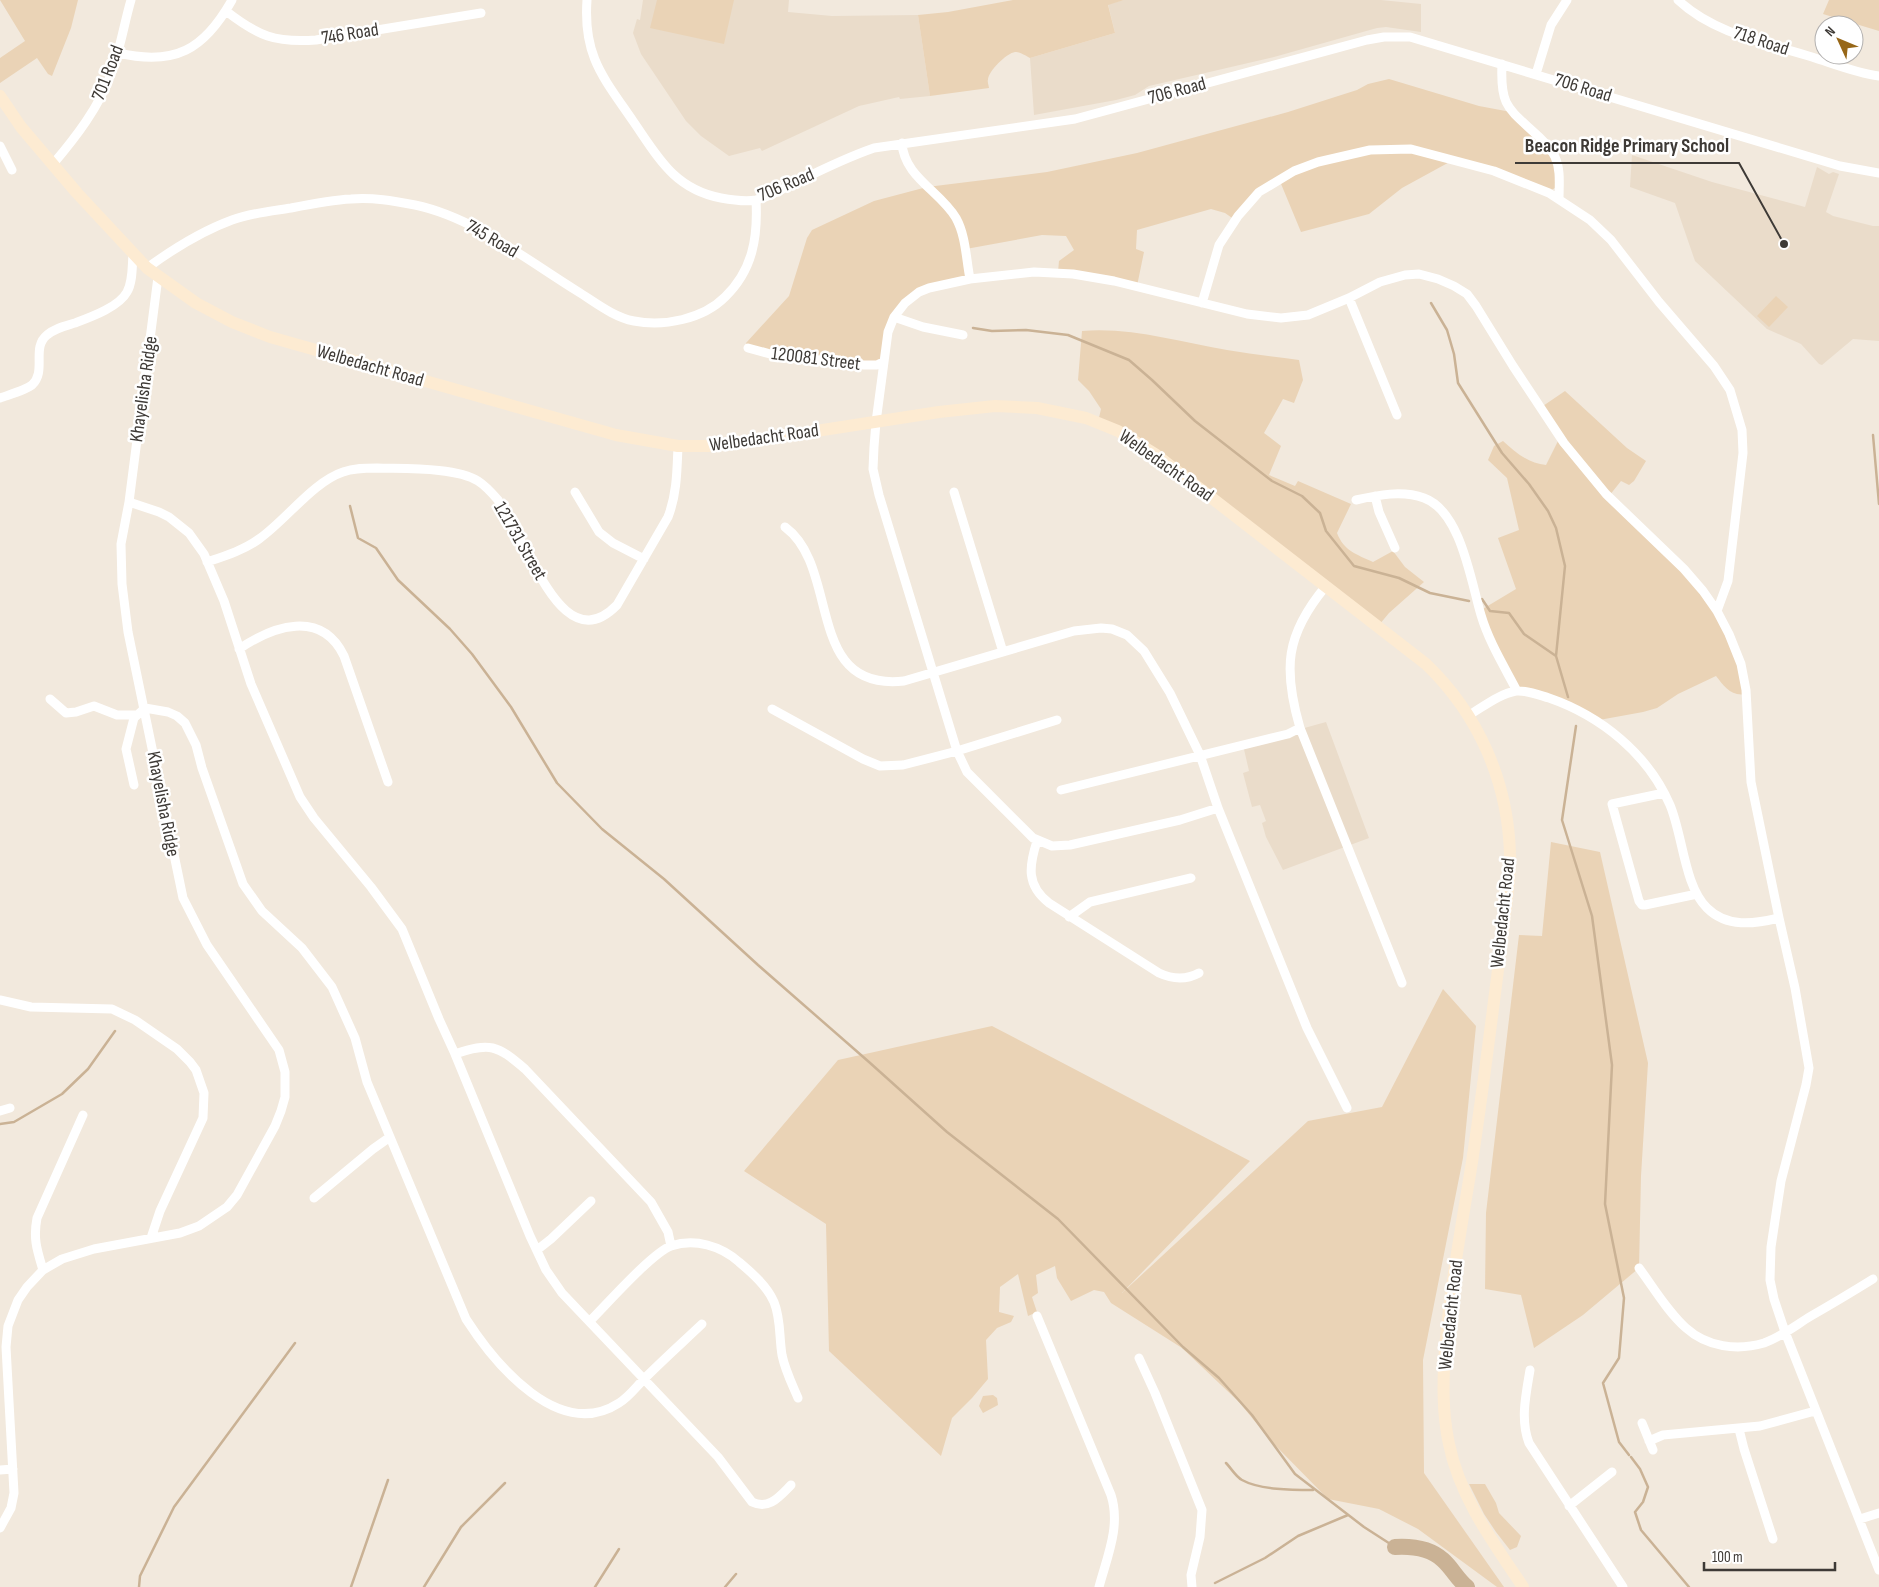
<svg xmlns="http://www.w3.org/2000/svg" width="1879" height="1587" viewBox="0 0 1879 1587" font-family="'Sofia Sans Condensed',sans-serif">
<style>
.built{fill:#eadcca}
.green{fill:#ead3b6}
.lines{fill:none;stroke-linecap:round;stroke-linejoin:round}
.stream{stroke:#cab295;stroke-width:2.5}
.river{stroke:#cab295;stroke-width:16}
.street{stroke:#fff;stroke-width:9}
.secondary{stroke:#fdebd2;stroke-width:12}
.labels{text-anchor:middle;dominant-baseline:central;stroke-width:5;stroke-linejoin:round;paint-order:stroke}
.street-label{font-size:19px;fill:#3e3a36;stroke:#fff}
.leader{fill:none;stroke:#3e3a36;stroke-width:2}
.callout-dot{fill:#3e3a36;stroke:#fff;stroke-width:2}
.callout-label{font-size:20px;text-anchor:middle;font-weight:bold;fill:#3e3a36;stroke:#fff;stroke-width:5;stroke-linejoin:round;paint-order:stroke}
</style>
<rect width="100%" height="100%" fill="#f2e9dd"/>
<path class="built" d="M643 0H789L788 12 832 16 918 15 930 96 900 99 899 97 859 106 762 151 760 148 729 156 701 136 686 121 641 54 633 33 637 19 640 20Z
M1124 0H1381L1421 4V32L1386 27 1377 28 1274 57 1149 86 1135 95 1116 100 1034 115 1030 58 1115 33 1108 4Z
M1632 155 1712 182 1805 207 1817 167 1829 174 1833 172 1839 174 1826 212 1833 216 1873 226H1879V341L1853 339 1822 365 1819 364 1801 344 1767 329 1695 261 1675 203 1630 187Z
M1326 722 1369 838 1283 870 1266 837 1262 823 1266 821 1260 805 1252 807 1243 773 1249 771 1243 745Z"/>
<path class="green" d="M0 0H78L71 28 52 76 48 74 37 58 0 83V58L25 41Z
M657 0H734L724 44 650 28Z
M1013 0H1124L1108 5 1115 33 1030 58C1026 56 1020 52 1015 52 1007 53 988 71 988 80 987 80 989 87 989 88L930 96 918 15 948 12Z
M1829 0H1879V31L1823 14Z
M1389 79 1479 106 1511 112 1550 150 1559 181 1555 188 1549 191 1455 159 1402 188 1369 214 1301 232 1279 179 1235 220 1225 213 1211 209 1137 230 1136 249 1144 252 1137 286 1058 272 1059 261 1074 250 1066 236 1042 235 966 249 971 279 928 287 898 310 883 362 877 365 749 348 746 343 789 296 807 238 812 230 874 201 927 187 1047 172 1137 153 1288 112 1357 90 1368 84Z
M1776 296 1788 307 1769 327 1757 316Z
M1082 331C1132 327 1178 342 1227 350 1251 354 1275 357 1299 360L1303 380 1294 403 1283 399 1264 433 1281 446 1269 475 1295 486 1298 481 1351 504 1337 533C1344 551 1356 554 1373 562L1393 551 1405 567 1424 582 1389 613 1379 625 1255 528 1098 422 1101 409 1089 391 1078 380Z
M1565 391 1627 448 1646 461 1634 481 1629 485 1621 481 1609 496 1694 577 1730 633 1746 694C1731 697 1724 686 1716 676L1678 694 1657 708 1643 712 1599 720 1517 690 1481 610 1516 589 1498 538 1519 530 1507 478 1488 460 1494 446 1503 441C1515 452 1529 464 1546 465L1560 437 1540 408Z
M1551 842 1600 852 1648 1063 1641 1176 1639 1268 1583 1315 1534 1348 1521 1295 1485 1289 1486 1213 1519 935 1542 936Z
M1443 989 1476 1026 1463 1158 1423 1360 1424 1473 1504 1587H1497L1418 1529 1379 1509 1328 1499 1271 1441 1239 1402 1182 1348 1111 1303 1104 1292 1094 1290 1071 1301 1057 1278 1055 1266 1036 1275 1038 1293 1032 1297 1037 1312 1028 1316 1018 1274 1000 1287 999 1312 1014 1316 1011 1322 997 1328 986 1340 988 1379 972 1398 952 1418 941 1456 829 1351 826 1224 744 1171 838 1060 992 1026 1250 1161 1122 1293 1308 1121 1382 1107Z
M993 1395 997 1398 998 1405 983 1413 979 1406 983 1396Z
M1469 1484H1485L1496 1503 1499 1513 1521 1536 1517 1547 1510 1550 1496 1532 1484 1514Z"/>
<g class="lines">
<path class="stream" d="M1431 303 1447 330 1454 354 1458 383 1502 453 1529 484 1548 511 1556 528 1565 566 1556 656
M973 328 992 331 1026 330 1068 335 1129 360 1152 380 1195 421 1272 481 1302 496 1320 513 1326 531 1354 566 1399 578 1430 593 1469 601
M1873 435 1879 504
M350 506 358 538 376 548 398 580 450 629 472 654 511 707 557 783 602 829 664 879 758 965 869 1062 947 1132 1058 1219 1183 1347 1219 1378 1252 1415 1295 1474 1364 1527 1395 1547
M1482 599 1490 611 1509 613 1524 634 1556 656 1568 697
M1576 726 1562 820 1592 916 1612 1065 1605 1204 1624 1298 1619 1358 1603 1383 1619 1442 1629 1455
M0 1124 14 1122 62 1094 88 1069 115 1031
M1631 1457 1640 1469 1648 1487 1643 1502 1635 1512 1641 1530 1689 1587
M1226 1463C1231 1468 1236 1477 1242 1480 1260 1490 1293 1490 1313 1490
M1215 1583 1265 1558 1298 1536 1348 1515
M139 1587 140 1576 174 1507 295 1343
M351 1587 388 1480
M424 1587 461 1527 505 1483
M595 1587 619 1549
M725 1587 736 1574"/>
<path class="river" d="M1395 1547C1412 1546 1430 1548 1443 1560 1452 1568 1458 1580 1467 1587"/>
<path class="street" d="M587 0C583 56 603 77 633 121 658 157 674 189 721 198 732 200 745 202 756 200 770 197 784 188 797 182 823 169 848 157 874 148L1075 119 1367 40 1384 37H1410L1840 166 1879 173
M1678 0C1714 34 1767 43 1812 57 1834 64 1856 73 1879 76
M226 11C258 36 275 43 316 40L481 13
M118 53C175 66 204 50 232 0
M1502 64C1500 107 1508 108 1538 136 1544 142 1551 148 1555 157 1561 170 1559 185 1559 199
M1536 74 1551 25 1567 0
M902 143C904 177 940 191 956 218 966 236 966 259 970 279
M0 146 12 170
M53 164C76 137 99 107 111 74 120 50 124 24 131 0
M147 268C173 249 202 231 232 220 251 213 272 211 291 208 311 204 331 200 351 199 372 197 394 201 415 205 473 217 527 260 577 291 595 302 613 317 634 321 664 327 703 319 725 297 753 270 758 237 756 200
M1349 298 1397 415
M1202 303 1219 245 1238 216 1259 192 1294 171 1318 162 1370 150 1411 149 1494 171 1549 193 1590 220 1611 240 1659 302 1714 366 1730 390 1742 430 1743 453 1728 581 1717 611
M894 317 923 327 963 335
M748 348 774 355 864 365H877L883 362
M0 398C8 395 26 390 32 385 47 371 31 348 47 335 55 328 65 326 75 323 91 317 119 307 127 292 133 282 132 266 133 254
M575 492 599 532 613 543 644 559
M954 492 1003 652
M1375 496 1379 512 1395 548
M1356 500C1378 495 1402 490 1424 498 1461 511 1471 582 1481 615 1489 642 1504 666 1517 691
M129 502 159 512 169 517 189 533 204 554 224 601 251 684 300 797 314 818 371 887 402 929 439 1019 455 1054 530 1236 546 1270 562 1293 718 1457 752 1502C769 1510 779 1497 791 1485
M785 527C841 568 804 692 904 681L1074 631 1101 628 1112 629 1127 635 1144 651 1170 693 1200 755 1218 808 1307 1028 1347 1108
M207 562C225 556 244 550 259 539 286 520 313 482 343 472 354 468 365 468 377 468 403 469 456 467 478 481 486 486 492 493 498 500 508 518 518 536 528 554 545 585 574 649 617 605L668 517C677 494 677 470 678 446
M1326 586C1285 635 1283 669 1300 728L1402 983
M239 649C273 626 321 609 344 656L388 782
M50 699 66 713 76 712 94 706 117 715H136
M772 709 863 759 880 766 903 765 957 751 1057 720
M1469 715C1483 707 1499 694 1516 691 1527 690 1539 695 1549 698 1601 716 1648 754 1670 805 1683 836 1684 885 1707 908 1727 928 1754 924 1779 918
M134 785 126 749 134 718 145 708 168 712 177 716 185 723 196 745 202 768 243 884 262 911 302 948 332 987 355 1038 367 1082 466 1319C495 1364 559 1442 619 1403 629 1397 636 1387 644 1379 663 1360 683 1342 702 1324
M1061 790 1288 734 1300 728
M1664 793 1612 804 1639 901 1642 905H1645L1697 894
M1218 808 1180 820 1070 845 1052 846 1033 838 967 772 957 751 879 495 873 469 874 447 876 422 888 332 894 317 905 303 919 292 929 288 970 279 1034 272 1073 274 1114 281 1247 314 1281 318 1308 315 1349 298 1380 282 1405 275 1419 274 1438 279 1454 286 1467 294 1476 306 1513 366 1564 443 1606 494 1684 569 1703 591 1717 611 1729 634 1741 664 1746 690 1751 782 1779 918 1795 988 1809 1068 1806 1085 1781 1181 1771 1247 1770 1280 1774 1299 1785 1332 1879 1570
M1037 841C1029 866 1026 885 1049 903L1159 973C1172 979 1186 980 1199 973
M1069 917 1090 902 1191 878
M0 1000 31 1007 112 1009 135 1020 177 1049 190 1062 196 1070 204 1093 203 1118 160 1211 151 1238
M455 1054C490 1042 497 1045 525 1069L651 1202 668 1232 671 1246
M0 1111 10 1108
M314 1198 373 1149 390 1137
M537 1250 551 1239 591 1201
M1639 1268C1654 1288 1667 1311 1686 1328 1707 1347 1737 1351 1764 1343 1781 1337 1796 1325 1811 1316 1832 1304 1852 1292 1873 1279
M43 1270C37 1250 33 1239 37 1218L83 1115
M1037 1316 1111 1495C1121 1526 1107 1557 1099 1587
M590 1321C607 1304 652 1253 671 1246 695 1238 721 1246 739 1262 752 1273 767 1286 774 1302 781 1319 779 1337 782 1355 785 1370 792 1384 798 1398
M1139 1358 1155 1393 1202 1510 1200 1537 1191 1575 1192 1587
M1530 1370C1526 1394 1520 1420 1529 1443L1623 1587
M1642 1423 1653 1450
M1739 1429 1744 1449 1773 1539
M1649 1441 1663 1435 1760 1426 1815 1411
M0 1470 13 1469
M1569 1506 1612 1472
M1860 1519 1879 1513
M0 1528 11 1508 14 1493 6 1347 8 1326 18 1300 27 1287 43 1270 62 1259 94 1249 180 1233 199 1226 227 1207 237 1195 275 1126 281 1111 285 1097V1072L279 1050 207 945 183 898 128 632 122 584 121 544 129 502 158 277"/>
<path class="secondary" d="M0 96 21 127 77 193 147 268 196 303 232 322 270 337 616 435 678 446H708L745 442 939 412 995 406 1037 408 1086 418 1118 431 1155 454 1426 664C1478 714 1508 781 1510 854 1511 872 1508 889 1506 907 1495 992 1485 1077 1472 1162 1462 1224 1450 1287 1445 1349 1443 1381 1442 1412 1449 1444 1460 1498 1493 1542 1523 1587"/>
</g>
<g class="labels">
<g class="street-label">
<text transform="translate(350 34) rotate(-9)">746 Road</text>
<text transform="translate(1761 41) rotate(18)">718 Road</text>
<text transform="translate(108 73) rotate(-69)">701 Road</text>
<text transform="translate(1583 88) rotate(17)">706 Road</text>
<text transform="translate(1177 91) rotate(-15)">706 Road</text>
<text transform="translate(786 185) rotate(-23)">706 Road</text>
<text transform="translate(492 239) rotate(30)">745 Road</text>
<text transform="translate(816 359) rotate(7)">120081 Street</text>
<text transform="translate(370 366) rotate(16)">Welbedacht Road</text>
<text transform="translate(144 389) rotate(-82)">Khayelisha Ridge</text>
<text transform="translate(764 438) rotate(-8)">Welbedacht Road</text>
<text transform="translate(1166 466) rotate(35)">Welbedacht Road</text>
<text transform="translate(520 541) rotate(60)">121731 Street</text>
<text transform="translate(163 804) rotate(79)">Khayelisha Ridge</text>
<text transform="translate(1503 913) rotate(-84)">Welbedacht Road</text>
<text transform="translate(1451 1315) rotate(-84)">Welbedacht Road</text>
</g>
</g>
<path class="leader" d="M1784 244L1739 163H1515"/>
<circle class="callout-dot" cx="1784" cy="244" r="5"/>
<g class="callout-label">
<text x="1627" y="152">Beacon Ridge Primary School</text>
</g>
<g transform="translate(1839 40) rotate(314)"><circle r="24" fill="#ffffff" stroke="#b2b0af"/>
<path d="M0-4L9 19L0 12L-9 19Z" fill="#976718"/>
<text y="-8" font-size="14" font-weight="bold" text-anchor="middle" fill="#3e3a36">N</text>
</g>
<path d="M1704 1562v8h131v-8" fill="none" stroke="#3e3a36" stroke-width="2.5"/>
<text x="1712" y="1562" font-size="15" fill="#3e3a36" stroke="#ffffff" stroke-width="4" paint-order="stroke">100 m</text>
</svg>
